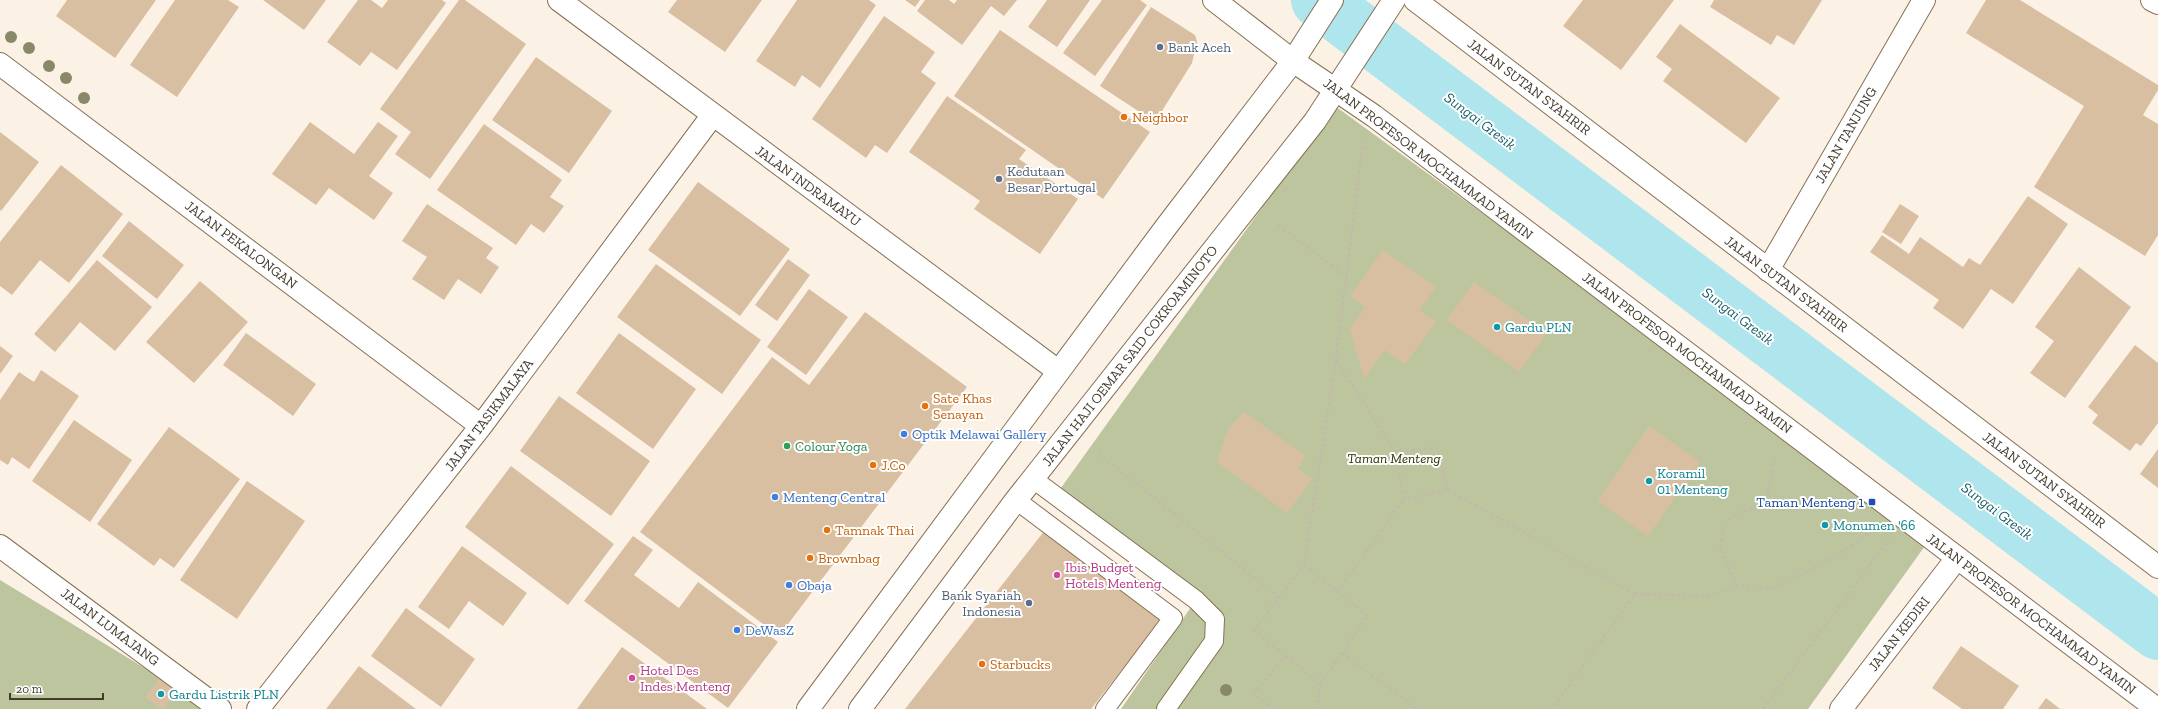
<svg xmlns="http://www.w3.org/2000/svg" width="2158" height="709" viewBox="0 0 2158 709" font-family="'Zilla Slab',serif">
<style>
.green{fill:#bdc59f}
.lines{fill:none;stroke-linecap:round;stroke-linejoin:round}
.river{stroke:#afe5ed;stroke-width:56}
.building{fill:#d8bfa1}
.lane-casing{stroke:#877054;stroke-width:20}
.street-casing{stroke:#877054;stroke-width:24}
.secondary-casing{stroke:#877054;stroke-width:24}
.primary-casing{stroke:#877054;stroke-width:24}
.path{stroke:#c3b8ac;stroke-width:2.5;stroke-dasharray:3 3;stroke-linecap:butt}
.lane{stroke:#fff;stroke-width:18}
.street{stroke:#fff;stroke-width:22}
.secondary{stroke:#fff;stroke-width:22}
.primary{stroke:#fff;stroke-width:22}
.tree{fill:#898868}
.service-dot{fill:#5c6f8a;stroke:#fff;stroke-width:1.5}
.food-dot{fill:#e8710a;stroke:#fff;stroke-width:1.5}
.culture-dot{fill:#0f9aa8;stroke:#fff;stroke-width:1.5}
.shop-dot{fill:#3f7fe0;stroke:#fff;stroke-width:1.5}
.leisure-dot{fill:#2e9e5b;stroke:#fff;stroke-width:1.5}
.transit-dot{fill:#1a4fb4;stroke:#fff;stroke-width:1.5}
.hotel-dot{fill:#d1479c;stroke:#fff;stroke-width:1.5}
.labels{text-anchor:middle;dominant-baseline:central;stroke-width:4;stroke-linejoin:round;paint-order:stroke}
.service-label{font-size:14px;fill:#4e5e75;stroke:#fff;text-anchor:start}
.street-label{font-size:14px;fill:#443a2d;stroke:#fff}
.food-label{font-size:14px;fill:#c56008;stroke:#fff;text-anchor:start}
.culture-label{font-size:14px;fill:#0d838f;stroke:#fff;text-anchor:start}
.shop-label{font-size:14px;fill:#366cbe;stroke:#fff;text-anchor:start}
.leisure-label{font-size:14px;fill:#27864d;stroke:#fff;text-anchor:start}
.park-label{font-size:14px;font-style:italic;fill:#2b3201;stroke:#fff}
.transit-label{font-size:14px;fill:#164399;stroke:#fff;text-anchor:end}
.hotel-label{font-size:14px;fill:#b23c85;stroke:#fff;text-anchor:start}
.water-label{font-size:15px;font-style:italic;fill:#175f68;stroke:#fff}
</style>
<rect width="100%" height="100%" fill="#fcf1e5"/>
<path class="green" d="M1335 106 1930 539 1808 709H1121L1191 607 1053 499Z
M0 580 212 709H0Z"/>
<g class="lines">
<path class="river" d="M1319 0 2158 632"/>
</g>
<path class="building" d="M67 0H156L115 58 56 16Z
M175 0H228L239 7 177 97 130 65Z
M263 0H326L304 30Z
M358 0H371L382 8 388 0H442L446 3 397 70 371 52 360 66 327 42Z
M459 0H465L526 44 430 179 395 154 411 132 380 109Z
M677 0H762L725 52 668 12Z
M797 0H869L876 5 820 88 802 75 795 87 756 61Z
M905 0H920L915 7Z
M925 0H949L954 4 957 0H1017L1004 16 991 6 962 45 917 11Z
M1047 0H1090L1057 47 1028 27Z
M1102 0H1140L1147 5 1095 76 1063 53Z
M1583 0H1674L1621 70 1563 26Z
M1714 0H1822L1794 45 1777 35 1771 45 1710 7Z
M1986 0H2020L2158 85V90L2143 115 2158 124V235L2145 256 2034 187 2084 106 1966 33Z
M1151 7 1195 35 1197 42 1192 63 1155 122 1100 86Z
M884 16 935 52 921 72 936 83 887 153 875 145 866 158 812 119Z
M1680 24 1780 98 1746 143 1663 81 1672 69 1656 57Z
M1000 30 1150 132 1103 199 954 96Z
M536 57 612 111 569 173 492 120Z
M947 96 1026 150 1019 159 1078 199 1040 254 974 209 980 201 909 152Z
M310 122 354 154 378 122 398 136 369 176 393 193 374 220 329 188 316 205 272 174Z
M484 124 562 180 550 197 564 206 544 233 531 224 516 245 437 190Z
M0 132 39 162 1 211 0 210Z
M61 165 123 214 69 283 40 260 12 295 0 286V242Z
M698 182 790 249 740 316 648 250Z
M2028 196 2068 224 2013 304 1991 289 1963 329 1933 308 1939 300 1870 252 1882 235 1909 254 1920 237 1963 267 1969 258 1980 265Z
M427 204 493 248 486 258 499 267 481 294 458 279 444 300 412 279 427 257 402 241Z
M1900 204 1919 216 1901 244 1882 232Z
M129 221 184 265 157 299 102 256Z
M1383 250 1436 287 1419 310 1436 322 1405 364 1385 350 1364 379 1350 328 1365 308 1350 296Z
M788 259 810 275 777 321 755 305Z
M97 260 152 307 115 351 80 322 55 352 34 334Z
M656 264 761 340 722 394 617 317Z
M2079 267 2131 307 2065 398 2030 373 2054 341 2035 327Z
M200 281 248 322 194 383 146 342Z
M1474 282 1547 333 1519 371 1447 320Z
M809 289 848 317 806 375 767 347Z
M865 312 967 387 779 636 640 532 772 357 809 385Z
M246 333 316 384 293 416 223 365Z
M619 333 696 389 653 449 576 393Z
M2135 345 2158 363V423L2141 446 2136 443 2130 451 2092 423 2098 415 2088 407Z
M0 346 13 356 0 374Z
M41 370 79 396 29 469 12 457 8 465 0 460V400L19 372 34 382Z
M559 396 650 461 611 516 520 451Z
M1244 412 1306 456 1298 469 1312 479 1287 513 1217 462 1228 429Z
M74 420 132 460 90 522 32 481Z
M1649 426 1700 462 1648 536 1598 501Z
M169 427 240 479 174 568 160 558 154 566 97 524Z
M2158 449V488L2140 474Z
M511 466 614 544 568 605 465 527Z
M247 481 305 521 237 619 180 580Z
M1045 530 1161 620 1091 709H905Z
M633 536 653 550 634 575 679 608 698 582 778 642 728 708 584 601Z
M462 546 527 593 503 626 469 601 449 629 418 607Z
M406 608 475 659 441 707 371 656Z
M1961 646 2019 686 2003 709H1962L1932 688Z
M622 647 707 709H577Z
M359 666 416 709H326Z
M159 678 177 690 163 709 145 698Z
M2046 698 2060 709H2038Z"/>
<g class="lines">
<defs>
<path id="lane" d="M1033 479 1196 600 1215 619 1214 641 1166 709
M1016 500 1173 618 1105 709"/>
<path id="street" d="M559 0 1058 371
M0 64 481 426
M1768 270 1924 0
M0 546 220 709
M258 709 481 426 712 116
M1841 709 1957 558"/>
<path id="secondary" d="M1214 0 1293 61 1374 116 2157 709
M1415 0 2158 567
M2152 0 2158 3"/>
<path id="primary" d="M808 709 1166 227 1293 61 1332 0
M860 709 1016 500 1315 121 1394 0"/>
</defs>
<use href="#lane" class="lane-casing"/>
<use href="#street" class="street-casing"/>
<use href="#secondary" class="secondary-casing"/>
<use href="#primary" class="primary-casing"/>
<path class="path" d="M1278 225 1346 276
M1336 360 1395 451
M1098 453 1278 597
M1448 490 1437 448 1395 451 1404 499 1448 490 1635 594 1552 709
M1304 565 1368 616 1320 684
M1737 586 1720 548 1724 525 1739 512 1762 506 1767 499 1775 454
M1338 591 1404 499
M1635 594 1708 596 1737 586 1773 588 1795 578 1849 548 1875 529
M1342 653 1417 709
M1274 709 1254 694 1285 656
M1317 709 1320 684 1254 630 1304 565 1336 359 1363 142
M1763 709 1889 539"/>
<use href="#lane" class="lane"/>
<use href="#street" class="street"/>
<use href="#secondary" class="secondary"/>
<use href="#primary" class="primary"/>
</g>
<g class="tree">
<circle cx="11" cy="37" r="6"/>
<circle cx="29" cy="48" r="6"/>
<circle cx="49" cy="66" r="6"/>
<circle cx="66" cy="78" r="6"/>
<circle cx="84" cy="98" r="6"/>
<circle cx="1226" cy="690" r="6"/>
</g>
<g class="service-dot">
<circle cx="1160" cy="47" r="4"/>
<circle cx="999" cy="179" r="4"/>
<circle cx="1029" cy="603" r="4"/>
</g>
<g class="food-dot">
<circle cx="1124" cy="117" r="4"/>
<circle cx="925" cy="406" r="4"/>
<circle cx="873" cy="465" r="4"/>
<circle cx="827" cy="530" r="4"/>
<circle cx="810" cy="558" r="4"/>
<circle cx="982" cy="664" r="4"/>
</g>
<g class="culture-dot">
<circle cx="1497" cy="327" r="4"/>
<circle cx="1649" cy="481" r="4"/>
<circle cx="1825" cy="525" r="4"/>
<circle cx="161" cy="694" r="4"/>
</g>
<g class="shop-dot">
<circle cx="904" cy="434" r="4"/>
<circle cx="775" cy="497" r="4"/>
<circle cx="789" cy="585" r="4"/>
<circle cx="737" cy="630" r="4"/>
</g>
<circle class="leisure-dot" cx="787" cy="446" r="4"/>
<rect class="transit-dot" x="1868" y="498" width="8" height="8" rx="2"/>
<g class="hotel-dot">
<circle cx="1057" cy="575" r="4"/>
<circle cx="632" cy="678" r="4"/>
</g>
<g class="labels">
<g class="service-label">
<text x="1168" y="47">Bank Aceh</text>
<text x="1007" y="171">Kedutaan<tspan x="1007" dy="16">Besar Portugal</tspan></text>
<text x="1021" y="595" text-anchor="end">Bank Syariah<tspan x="1021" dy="16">Indonesia</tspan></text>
</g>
<g class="street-label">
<text transform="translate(1529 87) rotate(37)">JALAN SUTAN SYAHRIR</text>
<text transform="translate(1846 135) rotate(-60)">JALAN TANJUNG</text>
<text transform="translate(1428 159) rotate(37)">JALAN PROFESOR MOCHAMMAD YAMIN</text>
<text transform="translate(808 186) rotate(36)">JALAN INDRAMAYU</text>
<text transform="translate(241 245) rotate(37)">JALAN PEKALONGAN</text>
<text transform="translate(1786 284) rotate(37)">JALAN SUTAN SYAHRIR</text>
<text transform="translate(1687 353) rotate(37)">JALAN PROFESOR MOCHAMMAD YAMIN</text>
<text transform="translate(1130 356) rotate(-52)">JALAN HAJI OEMAR SAID COKROAMINOTO</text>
<text transform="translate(489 415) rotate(-53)">JALAN TASIKMALAYA</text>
<text transform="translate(2044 480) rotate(37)">JALAN SUTAN SYAHRIR</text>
<text transform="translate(2031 614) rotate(37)">JALAN PROFESOR MOCHAMMAD YAMIN</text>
<text transform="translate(110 627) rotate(37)">JALAN LUMAJANG</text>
<text transform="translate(1899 634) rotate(-52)">JALAN KEDIRI</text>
</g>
<g class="food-label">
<text x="1132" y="117">Neighbor</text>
<text x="933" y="398">Sate Khas<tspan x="933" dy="16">Senayan</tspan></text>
<text x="881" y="465">J.Co</text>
<text x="835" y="530">Tamnak Thai</text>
<text x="818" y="558">Brownbag</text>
<text x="990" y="664">Starbucks</text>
</g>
<g class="culture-label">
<text x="1505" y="327">Gardu PLN</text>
<text x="1657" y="473">Koramil<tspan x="1657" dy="16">01 Menteng</tspan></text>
<text x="1833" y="525">Monumen '66</text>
<text x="169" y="694">Gardu Listrik PLN</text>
</g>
<g class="shop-label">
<text x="912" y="434">Optik Melawai Gallery</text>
<text x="783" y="497">Menteng Central</text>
<text x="797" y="585">Obaja</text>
<text x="745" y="630">DeWasZ</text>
</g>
<g class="leisure-label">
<text x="795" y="446">Colour Yoga</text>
</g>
<g class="park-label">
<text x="1394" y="458">Taman Menteng</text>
</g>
<g class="transit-label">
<text x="1864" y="502">Taman Menteng 1</text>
</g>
<g class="hotel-label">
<text x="1065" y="567">Ibis Budget<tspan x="1065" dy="16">Hotels Menteng</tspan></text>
<text x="640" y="670">Hotel Des<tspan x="640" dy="16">Indes Menteng</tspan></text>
</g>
<g class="water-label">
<text transform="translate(1480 121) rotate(37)">Sungai Gresik</text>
<text transform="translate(1738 316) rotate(37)">Sungai Gresik</text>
<text transform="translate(1997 511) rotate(37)">Sungai Gresik</text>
</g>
</g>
<path d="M10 693v6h93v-6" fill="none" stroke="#443a2d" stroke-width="2"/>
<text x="16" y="693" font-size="12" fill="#443a2d" stroke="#ffffff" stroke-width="3" paint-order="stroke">20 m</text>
</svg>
